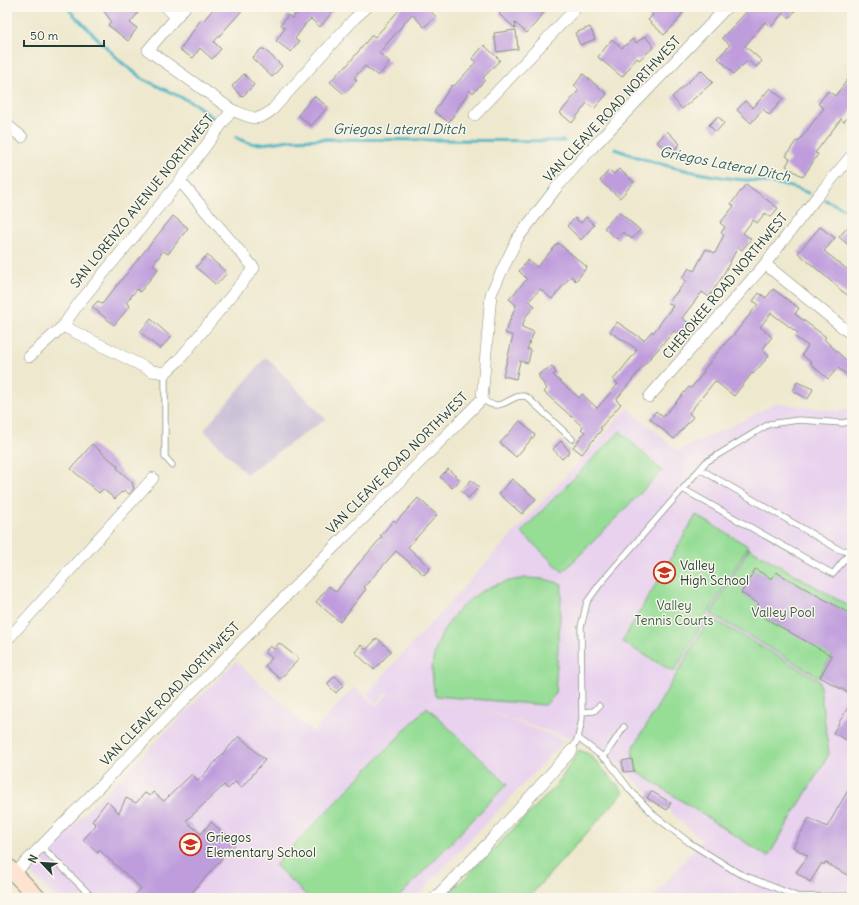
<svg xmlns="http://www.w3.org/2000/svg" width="859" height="905" viewBox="0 0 859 905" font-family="Delius,sans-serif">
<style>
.built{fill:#e8d2ee}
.industrial{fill:#c9bfd7}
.green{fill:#96dd96;stroke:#5a8d65}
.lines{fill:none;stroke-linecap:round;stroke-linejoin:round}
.stream{stroke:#48b5c4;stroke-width:3}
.building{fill:#bf9ddd}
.lane-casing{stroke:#869281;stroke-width:7}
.street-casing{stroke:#869281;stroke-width:12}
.secondary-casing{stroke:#869281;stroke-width:18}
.lane{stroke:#fff;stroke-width:5.5}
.street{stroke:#fff;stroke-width:11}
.secondary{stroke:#fde4d1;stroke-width:16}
.labels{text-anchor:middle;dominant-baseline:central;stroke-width:3;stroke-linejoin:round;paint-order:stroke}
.street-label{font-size:13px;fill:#1f3d34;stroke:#fbf7ec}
.poi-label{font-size:13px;fill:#1f3d34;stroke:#fbf7ec;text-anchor:start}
.park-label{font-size:13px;fill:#375d48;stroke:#fbf7ec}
.water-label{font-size:14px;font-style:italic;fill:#2b615f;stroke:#fbf7ec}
</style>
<rect width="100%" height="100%" fill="#fbf7ec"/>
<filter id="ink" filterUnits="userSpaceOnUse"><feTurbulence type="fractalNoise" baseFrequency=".025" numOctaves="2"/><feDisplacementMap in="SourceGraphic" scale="8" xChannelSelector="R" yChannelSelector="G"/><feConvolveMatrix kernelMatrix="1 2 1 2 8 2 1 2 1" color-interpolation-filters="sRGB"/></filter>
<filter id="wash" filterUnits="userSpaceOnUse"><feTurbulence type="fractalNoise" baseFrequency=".012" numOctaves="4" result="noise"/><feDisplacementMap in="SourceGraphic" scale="16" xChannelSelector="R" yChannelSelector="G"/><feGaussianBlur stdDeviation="0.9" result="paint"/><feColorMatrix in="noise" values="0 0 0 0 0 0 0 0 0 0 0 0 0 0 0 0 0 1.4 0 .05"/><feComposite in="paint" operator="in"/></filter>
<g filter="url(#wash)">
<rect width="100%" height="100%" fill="#eee8ce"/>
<path class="built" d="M776 403 839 411 852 408V898H652L702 840 599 748 490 712 386 693 376 703 366 694 628 408 678 451 740 422Z
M236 661 313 732 355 686 376 706 388 694 488 712 565 740 415 898H56L28 871Z"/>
<path class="industrial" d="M266 357 326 419 246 474 204 430Z"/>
<path class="green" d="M620 431 662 471 563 572 521 532Z
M696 515 748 546 674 672 622 642Z
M749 548 852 608V621L819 677 711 614Z
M525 578 544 579 562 584 555 695 545 705 435 696C434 688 432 678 432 669 434 632 464 595 498 584 507 581 516 580 525 578Z
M710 617 819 680 829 754 768 857 636 771 632 750Z
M427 707 507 784 398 898H309L275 865Z
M579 750 589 754 624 792 528 898H445L557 785Z"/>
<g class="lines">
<path class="stream" d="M66 7 121 62 143 79 195 104 214 119
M236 137C253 149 271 142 290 140 300 139 311 140 321 139L564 141
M615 149C651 163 689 172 727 178 755 182 782 181 808 193
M825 200 852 212"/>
</g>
<g id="blocks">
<path class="building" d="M101 7H130L138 13 130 23 137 28 128 41 108 25 111 21Z
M215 7H245L214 42 221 49 212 59 200 48 193 58 180 50 201 19 203 21Z
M301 7H336L320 27 311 19 306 23 295 39 299 42 291 52 276 41 285 28 281 25 288 15 292 18Z
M402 7H427L436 17 424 27 412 14 379 53 390 62 378 76 365 66 354 78 357 80 344 94 330 82 343 68 344 69 372 35 375 37Z
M505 7H547L539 19 527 33 515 23 516 29 499 14Z
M645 7H687L676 23 664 35 648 20 653 15Z
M751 7H790L795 11 789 18 783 13 771 27 765 22 745 46 762 61 756 67 748 60 734 74 718 58 730 45 722 38Z
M590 27 595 39 580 45 575 33Z
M516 30 518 49 497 52 494 33Z
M645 36 654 47 639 60 637 58 622 77 598 57 612 39 622 48 633 39 636 43Z
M484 45 500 60 483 78 485 80 473 93 470 90 449 122 434 112 452 85 454 86 476 62 472 59Z
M261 49H264L282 66 272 77 252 58Z
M701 70 713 82 682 109 672 97Z
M244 74 254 85 242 97 232 86Z
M583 74 607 94 594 109 587 103 572 123 560 113 579 90 574 86Z
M852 74V110L844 122 841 119 815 153 818 154 803 177 786 166 790 159 786 156 796 141 798 142 824 108 818 104 828 91 835 96Z
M770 88 783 99 769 115 763 109 751 123 737 110 745 101 753 108Z
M314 96 328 107 311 126 298 115Z
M718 116 724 123 716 132 709 125Z
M667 131 680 144 670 154 657 142Z
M619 169 634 182 620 198 600 181 609 170 614 174Z
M746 184 778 208 771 217 765 213 757 223 753 220 743 233 751 239 742 250 738 247 722 277 709 297 702 292 682 318 691 325 682 337 674 331 644 365 616 400 621 404 600 428 602 429 582 454 573 447 585 432 581 429 583 427 544 392 547 389 539 377V374L552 366 556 373 553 375 579 398 582 394 597 408 618 384 613 380 636 352 635 351 637 349 610 332 617 322 644 340 652 331 653 333 673 306 668 303 686 281 682 278 689 268 694 271 706 249 715 253 724 235 721 233 725 227 720 223 734 206 731 204Z
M619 212 640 230 632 239 623 232 617 239 604 228Z
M173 216 188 228 168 254 163 251 153 265 158 269 140 292 137 289 126 303 130 306 114 325 92 307 98 301 102 304Z
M586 217 594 225 581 240 567 226 575 218 581 223Z
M852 222V248L839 237Z
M820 227 835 238 824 251 852 273V298L839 289V288L798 253Z
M558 243 587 267 576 281 571 276 552 299 540 289 529 301 535 306 526 316 522 327 534 332 527 349 531 350 528 363 520 361 516 379 503 376 513 336 505 333 516 305 509 299 527 279 519 271 528 260 537 267Z
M207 255 227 273 216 285 196 267Z
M773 289 799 308 795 314 826 337 824 339 852 366V378L838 368 828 379 811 364 812 363 802 355 808 346 795 337 798 333 771 313 760 327 772 337 762 350 769 356 753 374 752 373 734 396 715 381 689 413 693 417 674 439 650 419 656 411 663 417 689 387 691 388 704 372 703 371 713 358 731 337H732L758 304 753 301 759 293 766 298Z
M151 319 171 337 160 349 140 332Z
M797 382 813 389 808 399 793 391Z
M520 421 535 435 516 457 500 443Z
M561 441 570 452 562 459 553 449Z
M92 444 118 466 117 468 132 482 134 489 129 494 125 491 122 493 121 492 115 499 103 489 99 493 71 469Z
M448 469 460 480 452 488 440 477Z
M512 479 536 499 522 514 499 494Z
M471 480 479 487 468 498 461 491Z
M418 498 437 515 408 547 430 568 424 575 396 551 364 587 366 589 340 622 316 602 329 586 336 592 359 563 382 537 380 536 394 520 396 522Z
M755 569 772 579 776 572 852 615V695L820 677 832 656 754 612 759 604 741 593Z
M377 638 391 651 374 670 355 652 361 645 366 650Z
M279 643 299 659 280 679 265 666 272 658 265 652 270 646 274 649Z
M335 676 344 685 336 693 327 684Z
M852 700V743L833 733Z
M239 736 265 760 241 788 235 782 228 789 224 785 186 821 201 834 211 822 235 844 187 898H132L141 888 99 850 98 853 83 840 96 825 92 821 107 801 119 813 126 798 136 803 145 793 150 796 153 792 164 801 192 774 198 781Z
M632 759 634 771 624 772 622 761Z
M852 783V878L825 862 824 865 822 863 810 882 796 872 808 856 793 847 809 818 827 827Z
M651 791 671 803 667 810 647 798Z"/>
</g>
</g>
<g filter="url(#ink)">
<use href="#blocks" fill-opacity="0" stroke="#869281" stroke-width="1"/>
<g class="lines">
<defs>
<path id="lane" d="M165 373V457L172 465
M482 399C503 416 511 391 527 397L572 439
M700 469 838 549 845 551 852 549
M683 489 833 574 852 550
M582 712 594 711 599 706
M578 738 608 761 630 790 656 817 690 843 738 873 801 898
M572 750 578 738 582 719 581 627 587 602 600 584 706 462 769 424 799 420 843 423 852 421
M603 758 624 727
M41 846 93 898
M797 897 845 896 852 894"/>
<path id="street" d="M166 7 176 17
M185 7 148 50 232 110
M475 115 577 7
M7 125 22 137
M765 264 852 335
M63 326 152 371 165 373 179 360 254 268 180 181
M29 357 63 326 79 303 180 181 232 110C251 117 256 124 273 109L355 18 367 7
M649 397 765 264 816 198 852 155
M7 640 153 478
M15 873 322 559 405 477 482 399 491 294 517 239 557 187 592 148 727 7
M435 898 494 837 572 750"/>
<path id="secondary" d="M7 866 38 898"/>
</defs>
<use href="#lane" class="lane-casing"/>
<use href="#street" class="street-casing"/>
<use href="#secondary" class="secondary-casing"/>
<use href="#lane" class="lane"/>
<use href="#street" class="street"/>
<use href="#secondary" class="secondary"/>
</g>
</g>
<defs>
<symbol id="school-ring" viewBox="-11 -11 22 22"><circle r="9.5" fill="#fbf7ec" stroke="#c8321e" stroke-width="1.5"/><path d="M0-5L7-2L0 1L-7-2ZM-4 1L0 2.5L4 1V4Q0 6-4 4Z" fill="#c8321e"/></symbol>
</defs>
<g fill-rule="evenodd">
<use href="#school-ring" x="652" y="560" width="25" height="25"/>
<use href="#school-ring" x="178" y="832" width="25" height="25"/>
</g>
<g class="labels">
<g class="street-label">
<text transform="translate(612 109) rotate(-47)">VAN CLEAVE ROAD NORTHWEST</text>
<text transform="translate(142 201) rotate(-51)">SAN LORENZO AVENUE NORTHWEST</text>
<text transform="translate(725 286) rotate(-50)">CHEROKEE ROAD NORTHWEST</text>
<text transform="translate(397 463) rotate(-45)">VAN CLEAVE ROAD NORTHWEST</text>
<text transform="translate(170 694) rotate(-46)">VAN CLEAVE ROAD NORTHWEST</text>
</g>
<g class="poi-label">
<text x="680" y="565">Valley<tspan x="680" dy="15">High School</tspan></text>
<text x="206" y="837">Griegos<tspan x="206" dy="15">Elementary School</tspan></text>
</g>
<g class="park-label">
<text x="674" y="605">Valley<tspan x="674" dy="15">Tennis Courts</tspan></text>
<text x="783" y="612">Valley Pool</text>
</g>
<g class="water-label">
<text x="399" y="129">Griegos Lateral Ditch</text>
<text transform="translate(725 164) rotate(11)">Griegos Lateral Ditch</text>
</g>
</g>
<rect width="859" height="905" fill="none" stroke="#fbf7ec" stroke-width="24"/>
<g transform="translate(42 863) rotate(295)" stroke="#fbf7ec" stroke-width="3" paint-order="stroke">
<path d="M0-3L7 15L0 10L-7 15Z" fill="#1f3d34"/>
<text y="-6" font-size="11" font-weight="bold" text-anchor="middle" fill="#1f3d34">N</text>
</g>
<path d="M24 40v6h80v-6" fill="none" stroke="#1f3d34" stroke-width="2"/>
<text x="30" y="40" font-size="12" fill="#1f3d34" stroke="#fbf7ec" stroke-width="3" paint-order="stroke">50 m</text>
</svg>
